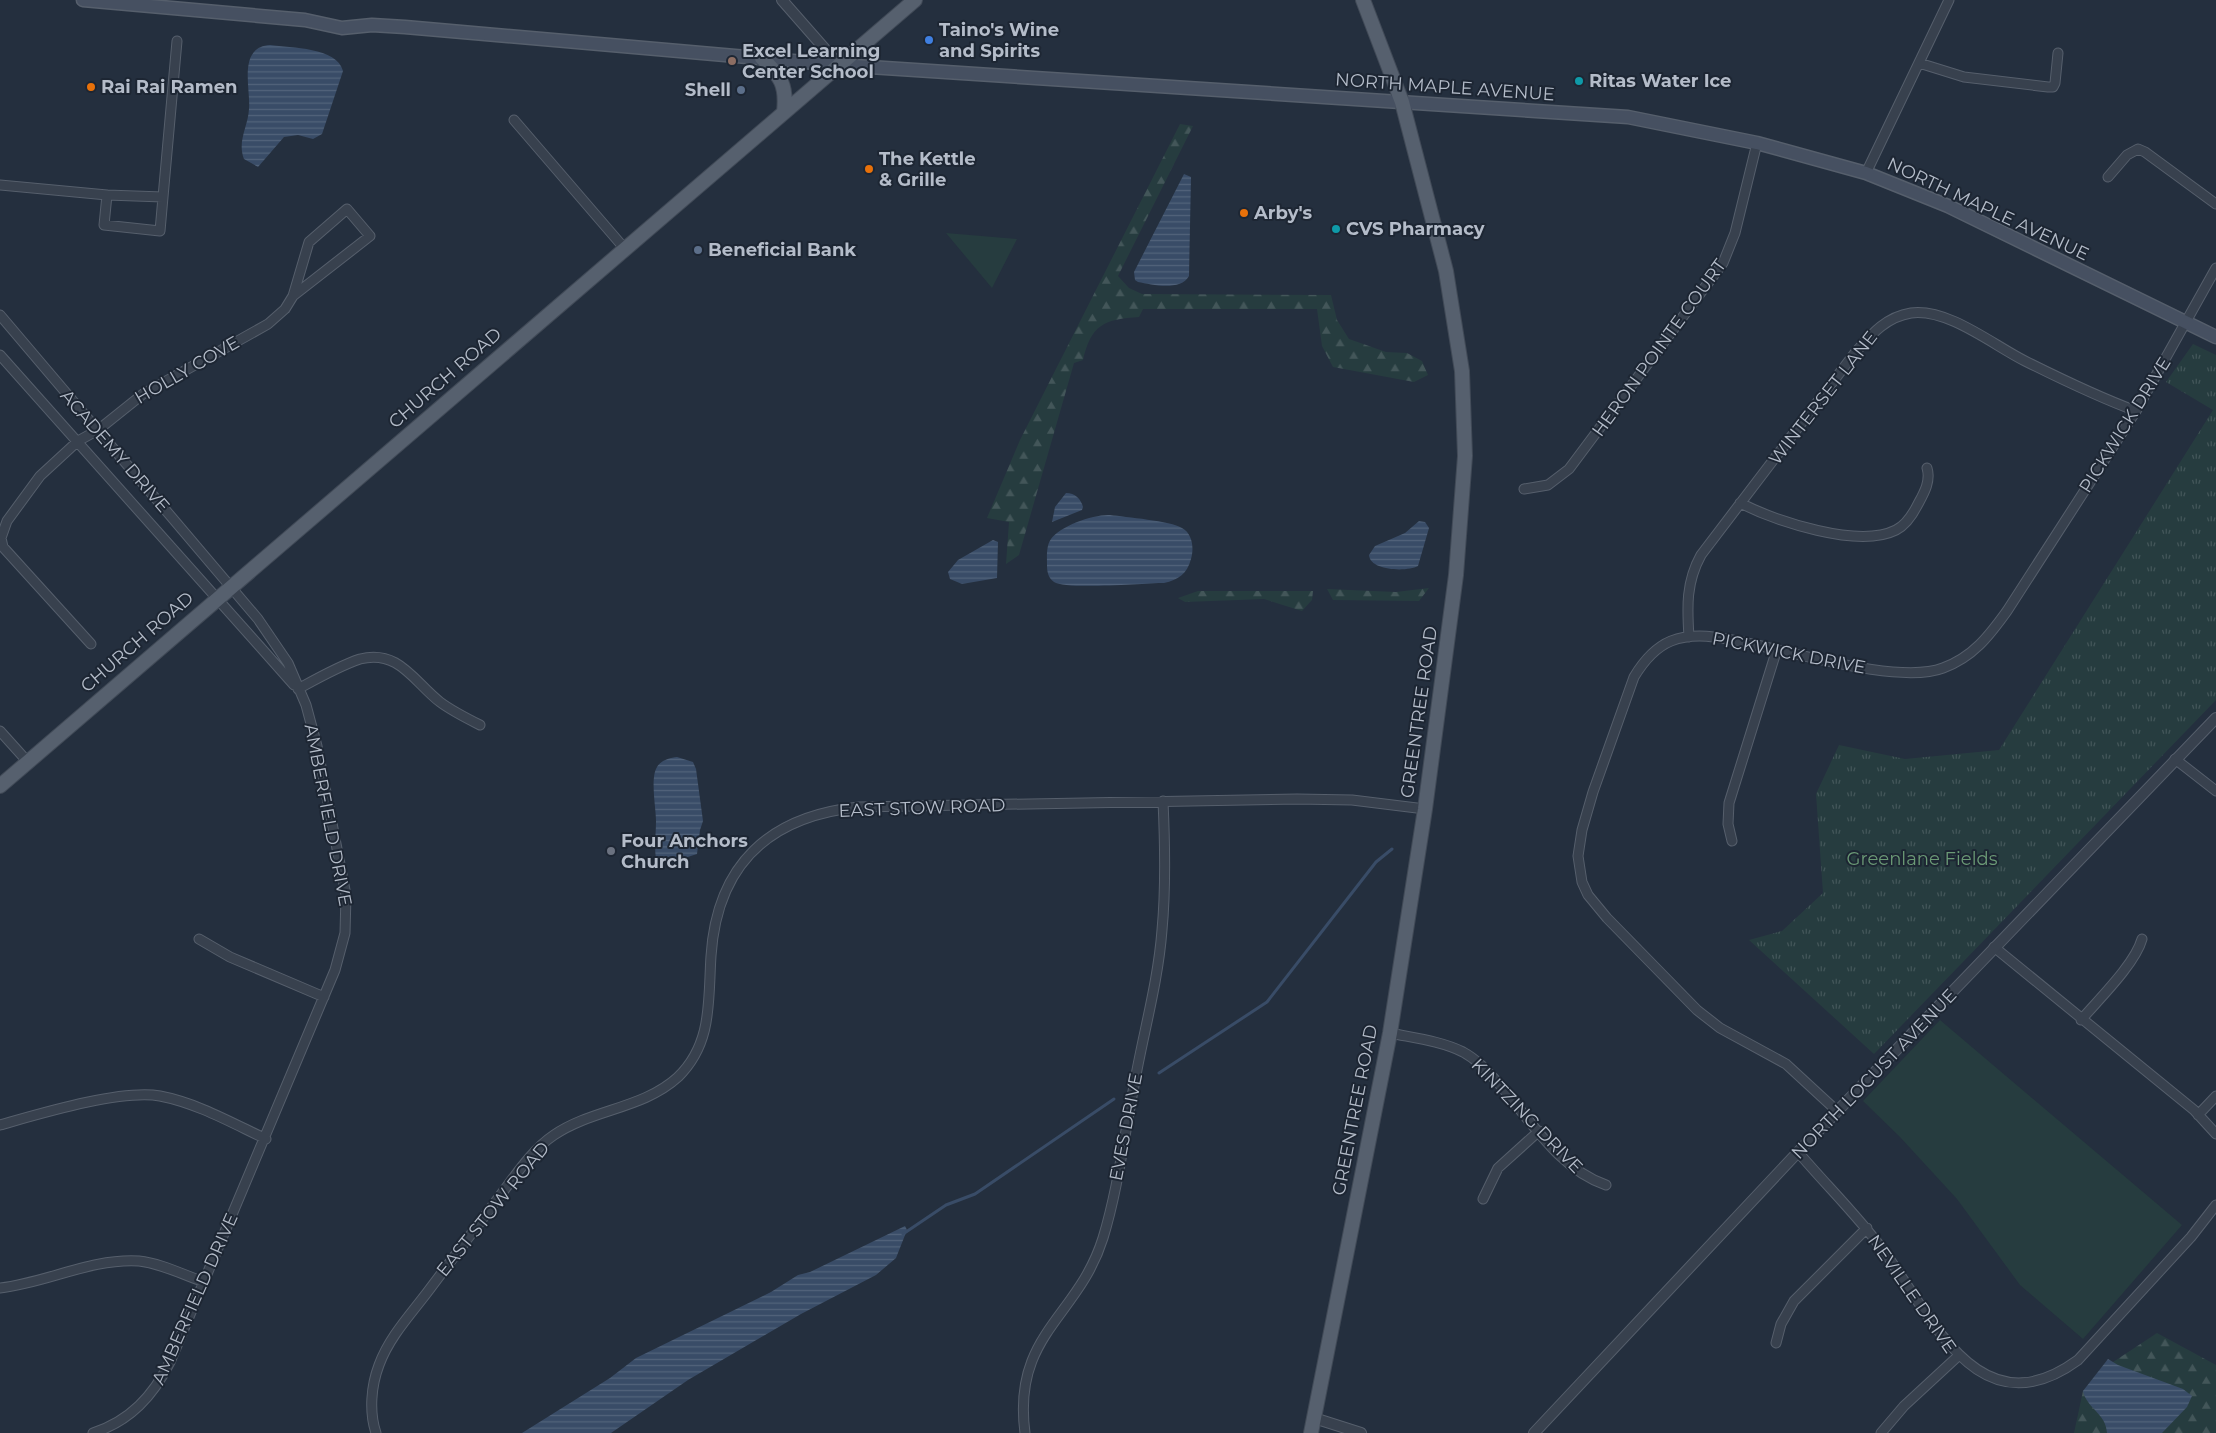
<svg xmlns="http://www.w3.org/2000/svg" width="2216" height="1433" viewBox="0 0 2216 1433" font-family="Montserrat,sans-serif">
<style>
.grass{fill:#263c3f}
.forest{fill:url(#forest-firs)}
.park{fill:url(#park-tufts)}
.water{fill:url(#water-rules)}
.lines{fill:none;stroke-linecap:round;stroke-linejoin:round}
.stream{stroke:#394c67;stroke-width:3}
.minor-casing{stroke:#565f6c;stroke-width:11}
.tertiary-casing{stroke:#565f6c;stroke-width:12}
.secondary-casing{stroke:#565f6c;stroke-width:15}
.primary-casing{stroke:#414a57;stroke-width:16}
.minor{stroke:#38414e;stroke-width:9}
.tertiary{stroke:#38414e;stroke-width:10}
.secondary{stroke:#465061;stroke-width:12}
.primary{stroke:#56606e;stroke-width:14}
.shop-dot{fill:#3f7fe0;stroke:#1d2633;stroke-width:2}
.education-dot{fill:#8d6e63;stroke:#1d2633;stroke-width:2}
.culture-dot{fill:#0f9aa8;stroke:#1d2633;stroke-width:2}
.food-dot{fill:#e8710a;stroke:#1d2633;stroke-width:2}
.service-dot{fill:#5c6f8a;stroke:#1d2633;stroke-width:2}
.worship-dot{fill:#6b7280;stroke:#1d2633;stroke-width:2}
.labels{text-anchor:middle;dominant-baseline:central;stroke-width:4;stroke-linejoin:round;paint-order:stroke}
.poi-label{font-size:18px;font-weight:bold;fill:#b4bcc9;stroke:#1d2633;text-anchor:start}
.street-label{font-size:18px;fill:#b4bcc9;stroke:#1d2633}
.park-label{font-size:18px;fill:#6b9a76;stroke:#1d2633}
</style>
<defs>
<pattern id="forest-firs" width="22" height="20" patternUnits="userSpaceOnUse" patternTransform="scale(1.25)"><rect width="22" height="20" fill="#263c3f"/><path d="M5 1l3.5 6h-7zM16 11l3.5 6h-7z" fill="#435659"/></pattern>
<pattern id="park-tufts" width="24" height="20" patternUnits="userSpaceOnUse" patternTransform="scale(1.25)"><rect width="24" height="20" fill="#263c3f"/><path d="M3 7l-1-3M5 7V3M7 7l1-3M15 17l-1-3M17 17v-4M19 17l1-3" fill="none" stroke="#435659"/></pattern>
<pattern id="water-rules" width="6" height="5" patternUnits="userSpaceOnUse" patternTransform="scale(1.25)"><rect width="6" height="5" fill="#394c67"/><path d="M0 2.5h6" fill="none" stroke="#53647b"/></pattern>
</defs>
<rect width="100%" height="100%" fill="#242f3e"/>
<path class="grass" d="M946 233 1017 239 992 288Z
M1940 1020 2182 1225 2083 1339 2020 1285 1957 1199 1900 1137 1863 1101Z"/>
<path class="forest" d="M1180 124 1193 126 1118 276 1129 288 1142 294 1331 295 1337 320 1349 339 1386 352 1407 353 1422 361 1428 375 1414 382 1333 367 1322 346 1317 309H1143L1139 317C1104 319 1091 325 1083 360L1074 363 1019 555 1006 564 1009 522 987 518 1020 440Z
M1429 588 1419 601 1333 600 1327 589 1396 592Z
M1198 591H1313L1312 600 1302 611 1264 599 1185 602 1178 598Z
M2157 1333 2216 1365V1433H2074L2083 1391 2101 1370Z"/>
<path class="park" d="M2193 344 2216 355V700L1874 1054 1749 940 1782 931 1823 893 1816 794 1839 745 1905 759 1999 750 2213 410 2166 382Z"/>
<path class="water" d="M270 45C291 48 337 47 343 71L322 134 313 139 298 135 284 137 258 167 244 159C237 141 248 127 249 109 251 89 237 47 270 45Z
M1184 174 1191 177 1189 276C1181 291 1153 285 1138 282L1135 280 1134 272Z
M1066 493C1075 493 1081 499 1083 507L1082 510 1052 522 1055 507Z
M1110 515C1125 517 1171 521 1182 528 1193 534 1194 549 1191 559 1187 574 1178 580 1164 583 1145 583 1066 590 1054 582 1048 578 1047 571 1047 565 1047 557 1046 546 1051 539 1060 526 1094 514 1110 515Z
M1419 521 1425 522 1429 528 1418 566C1407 572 1370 571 1369 555L1375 546 1405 533Z
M993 540 998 542 997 578 962 584 950 579 948 572 958 560Z
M677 757 693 762 696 769 703 821 700 830 697 854 669 863 656 859C654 846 656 834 656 821 656 808 650 778 657 767 661 760 670 758 677 757Z
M905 1226 907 1230 896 1258 876 1275 801 1314 688 1380 611 1433H522L610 1378 636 1358 771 1292 798 1275 810 1272Z
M2108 1359 2118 1365 2183 1389 2192 1396 2187 1407 2162 1433H2107C2106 1413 2087 1409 2083 1391Z"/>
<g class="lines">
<path class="stream" d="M1159 1073 1267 1002 1376 862 1392 849
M903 1234 946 1205 975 1194 1114 1099"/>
<defs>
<path id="minor" d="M1919 63 1964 77 2048 87H2053L2055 83 2058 53
M514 120 625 249
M1866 173 1949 0
M2108 177 2127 155 2138 149 2145 152 2216 204
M0 185 107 195 163 197 177 41
M107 195 104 225 160 231 163 197
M0 315 258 619 288 663 306 705 317 746 346 895 345 933 335 970 170 1362C153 1396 130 1421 93 1433
M0 355 294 685
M1524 489 1548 485 1569 469 1723 263 1735 233 1757 143
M1740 503C1776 521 1858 549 1896 530 1906 525 1913 514 1918 504 1924 493 1931 481 1927 468
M1689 637C1687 607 1686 582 1701 555L1854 354C1870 336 1885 317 1911 313 1948 308 1993 345 2025 361 2061 379 2098 397 2136 411
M91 644 3 547 1 538 7 521 40 476 78 441 98 430 143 394 268 324 285 309 293 296 370 236 347 209 309 242 293 296
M298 689C318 678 339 666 360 659 399 649 414 682 440 702 452 711 466 718 480 725
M0 731 27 761
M2175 759 2216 791
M1732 841 1728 824 1729 803 1777 649
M199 939 230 957 324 997
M1994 947 2194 1110 2216 1134
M2081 1020C2099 999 2135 964 2142 939
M1390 1033C1414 1038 1441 1041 1463 1052 1478 1060 1489 1073 1500 1085 1531 1121 1559 1169 1606 1185
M1837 1111 1786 1064 1720 1028 1697 1010 1607 918 1588 895 1582 882 1578 856 1582 830 1593 792 1634 677C1643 662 1654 648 1671 641 1694 632 1719 637 1742 642 1791 651 1899 685 1943 668 1973 657 1989 636 2007 611L2136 411 2216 268
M2198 1115 2216 1096
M0 1125C39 1114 121 1089 160 1096 197 1103 232 1123 266 1139
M1798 1152C1826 1185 1857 1215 1883 1250 1931 1314 1978 1433 2078 1360L2191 1237 2216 1205
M1483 1199 1498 1168 1539 1131
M0 1288C46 1283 91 1258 139 1261 160 1263 184 1275 204 1282
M1776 1343 1781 1324 1794 1301 1867 1228
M376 1433C369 1412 371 1386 379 1365 390 1335 413 1312 432 1286 455 1255 479 1224 502 1193 517 1173 533 1149 554 1135 592 1109 643 1109 678 1077 713 1043 708 1000 711 956 717 864 770 816 859 807L1297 799 1352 800 1425 809
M1025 1433C1012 1334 1078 1318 1103 1238 1118 1189 1124 1137 1134 1086 1143 1034 1158 983 1162 930 1166 888 1165 844 1163 801
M1881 1433 1904 1406 1956 1358"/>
<path id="tertiary" d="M782 0 839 65
M1314 1418 1361 1433
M1534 1433 1798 1152 2216 718"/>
<path id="secondary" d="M83 0 305 20 342 28 372 25 405 27 839 65 1628 117 1757 143 1866 173 1948 206 2216 337"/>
<path id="primary" d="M762 58C781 77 787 85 784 112
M0 786 915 0
M1311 1433 1390 1033 1425 809 1456 575 1465 456 1462 371 1446 271 1402 102 1363 0"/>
</defs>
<use href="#minor" class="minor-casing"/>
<use href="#tertiary" class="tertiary-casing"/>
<use href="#secondary" class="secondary-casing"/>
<use href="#primary" class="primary-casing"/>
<use href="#minor" class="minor"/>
<use href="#tertiary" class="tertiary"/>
<use href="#secondary" class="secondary"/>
<use href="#primary" class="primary"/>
</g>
<circle class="shop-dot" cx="929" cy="40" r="5"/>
<circle class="education-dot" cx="732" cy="61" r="5"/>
<g class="culture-dot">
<circle cx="1579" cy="81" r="5"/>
<circle cx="1336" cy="229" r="5"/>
</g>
<g class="food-dot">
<circle cx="91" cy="87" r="5"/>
<circle cx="869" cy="169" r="5"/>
<circle cx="1244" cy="213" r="5"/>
</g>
<g class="service-dot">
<circle cx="741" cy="90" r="5"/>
<circle cx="698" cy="250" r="5"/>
</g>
<circle class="worship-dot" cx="611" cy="851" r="5"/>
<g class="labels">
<g class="poi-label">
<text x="939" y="30">Taino's Wine<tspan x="939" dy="21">and Spirits</tspan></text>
<text x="742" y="51">Excel Learning<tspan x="742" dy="21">Center School</tspan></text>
<text x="1589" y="81">Ritas Water Ice</text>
<text x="101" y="87">Rai Rai Ramen</text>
<text x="731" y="90" text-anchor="end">Shell</text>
<text x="879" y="159">The Kettle<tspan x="879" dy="21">&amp; Grille</tspan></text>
<text x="1254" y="213">Arby's</text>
<text x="1346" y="229">CVS Pharmacy</text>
<text x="708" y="250">Beneficial Bank</text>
<text x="621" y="841">Four Anchors<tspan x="621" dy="21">Church</tspan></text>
</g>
<g class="street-label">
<text transform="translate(1445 87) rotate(4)">NORTH MAPLE AVENUE</text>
<text transform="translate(1988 209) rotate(25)">NORTH MAPLE AVENUE</text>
<text transform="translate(1659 348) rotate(-54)">HERON POINTE COURT</text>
<text transform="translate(187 370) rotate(-30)">HOLLY COVE</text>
<text transform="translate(445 378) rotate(-41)">CHURCH ROAD</text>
<text transform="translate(1823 398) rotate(-52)">WINTERSET LANE</text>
<text transform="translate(2125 425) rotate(-58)">PICKWICK DRIVE</text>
<text transform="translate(115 451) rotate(49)">ACADEMY DRIVE</text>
<text transform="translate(137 642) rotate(-41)">CHURCH ROAD</text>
<text transform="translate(1789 653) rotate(11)">PICKWICK DRIVE</text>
<text transform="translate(1419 712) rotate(-82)">GREENTREE ROAD</text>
<text transform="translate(922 808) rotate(-2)">EAST STOW ROAD</text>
<text transform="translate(328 815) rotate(79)">AMBERFIELD DRIVE</text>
<text transform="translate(1874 1074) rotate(-46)">NORTH LOCUST AVENUE</text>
<text transform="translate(1355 1110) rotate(-79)">GREENTREE ROAD</text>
<text transform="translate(1527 1116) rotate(46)">KINTZING DRIVE</text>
<text transform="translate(1126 1127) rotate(-79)">EVES DRIVE</text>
<text transform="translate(493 1209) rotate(-51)">EAST STOW ROAD</text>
<text transform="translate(1912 1294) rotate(55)">NEVILLE DRIVE</text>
<text transform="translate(195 1299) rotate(-66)">AMBERFIELD DRIVE</text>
</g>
<g class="park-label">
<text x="1922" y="859">Greenlane Fields</text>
</g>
</g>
</svg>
